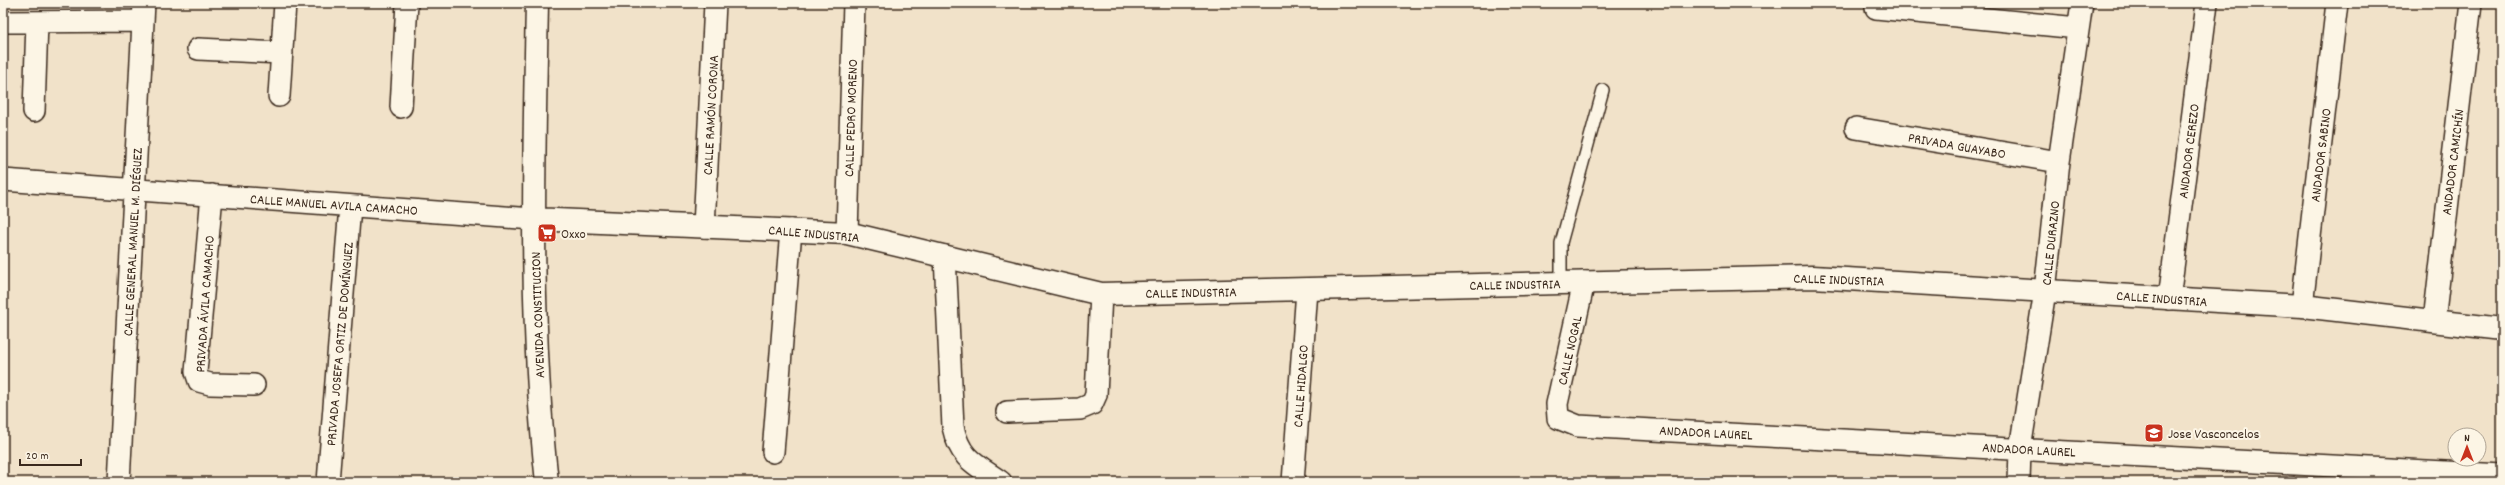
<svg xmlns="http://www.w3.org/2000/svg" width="2505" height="485" viewBox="0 0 2505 485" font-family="Dekko,sans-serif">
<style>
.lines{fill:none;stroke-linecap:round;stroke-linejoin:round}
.service-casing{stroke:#3b2a1e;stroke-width:14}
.minor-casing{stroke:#3b2a1e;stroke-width:24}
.tertiary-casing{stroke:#3b2a1e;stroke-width:25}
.service{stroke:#fcf5e5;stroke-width:11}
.minor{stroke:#fcf5e5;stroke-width:21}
.tertiary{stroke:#fcf5e5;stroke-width:22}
.labels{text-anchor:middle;stroke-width:4;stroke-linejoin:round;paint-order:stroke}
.street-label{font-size:14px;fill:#3b2a1e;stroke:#fcf5e5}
.poi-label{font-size:14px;fill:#3b2a1e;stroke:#fcf5e5;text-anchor:start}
</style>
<rect width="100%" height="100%" fill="#f1e2c9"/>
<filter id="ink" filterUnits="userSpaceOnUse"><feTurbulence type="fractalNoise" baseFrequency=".025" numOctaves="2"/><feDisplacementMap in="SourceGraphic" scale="8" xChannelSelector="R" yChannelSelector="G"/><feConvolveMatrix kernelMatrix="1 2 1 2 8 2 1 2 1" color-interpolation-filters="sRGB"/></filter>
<g filter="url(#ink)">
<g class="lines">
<g class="service-casing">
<path id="service" d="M1561,283v-40l42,-153"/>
</g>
<g class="minor-casing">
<path id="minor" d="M1876,8l202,20
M3,22l140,-1
M198,49l84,4
M279,96l6,-93
M401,107l6,-104
M34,111l3,-89
M1856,128l203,34
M3,180l530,39
M212,195l-16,177 3,9 11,3 44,1
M704,227l11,-224
M847,233l7,-230
M945,256l8,171c7,32 22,37 48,55
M1584,282l-27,122 1,14 20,8 924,49
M2169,299l38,-296
M2302,306l35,-303
M2434,321l37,-318
M1007,412l73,-3 12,-5 4,-9 5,-101
M773,452l18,-222
M119,482l25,-479
M328,482l22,-276
M1293,482l14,-192
M2019,482l1,-33 25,-158 14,-129 23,-159"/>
</g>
<g class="tertiary-casing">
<path id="tertiary" d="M537,3c-3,159 -8,320 10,479
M533,219l314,14 254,61 712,-17 489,29 200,23"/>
</g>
<use href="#service" class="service"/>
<use href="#minor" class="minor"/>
<use href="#tertiary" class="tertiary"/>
</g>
</g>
<defs>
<g id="supermarket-square" transform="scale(1)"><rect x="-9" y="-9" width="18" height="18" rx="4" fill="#c8321e" stroke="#fcf5e5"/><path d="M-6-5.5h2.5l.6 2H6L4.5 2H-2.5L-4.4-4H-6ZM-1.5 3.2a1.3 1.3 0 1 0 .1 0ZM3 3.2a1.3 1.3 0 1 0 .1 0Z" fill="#fff"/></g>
<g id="school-square" transform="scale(1)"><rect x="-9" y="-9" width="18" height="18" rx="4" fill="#c8321e" stroke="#fcf5e5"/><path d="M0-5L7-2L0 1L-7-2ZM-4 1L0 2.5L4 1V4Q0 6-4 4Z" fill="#fff"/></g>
</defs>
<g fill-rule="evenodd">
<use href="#supermarket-square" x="547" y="233"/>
<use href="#school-square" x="2154" y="433"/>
</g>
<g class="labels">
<g class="street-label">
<text transform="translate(710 115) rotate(-87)" y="5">CALLE RAMÓN CORONA</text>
<text transform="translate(850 118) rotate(-88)" y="5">CALLE PEDRO MORENO</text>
<text transform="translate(1957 145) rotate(10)" y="5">PRIVADA GUAYABO</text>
<text transform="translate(2188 151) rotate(-83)" y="5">ANDADOR CEREZO</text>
<text transform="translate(2320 155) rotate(-83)" y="5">ANDADOR SABINO</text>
<text transform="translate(2452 162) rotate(-83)" y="5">ANDADOR CAMICHÍN</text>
<text transform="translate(334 204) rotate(4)" y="5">CALLE MANUEL AVILA CAMACHO</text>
<text transform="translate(814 233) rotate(5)" y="5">CALLE INDUSTRIA</text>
<text transform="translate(132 242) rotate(-87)" y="5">CALLE GENERAL MANUEL M. DIÉGUEZ</text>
<text transform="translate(2050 243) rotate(-84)" y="5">CALLE DURAZNO</text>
<text transform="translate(1839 279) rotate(2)" y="5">CALLE INDUSTRIA</text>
<text transform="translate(1515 284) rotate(-1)" y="5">CALLE INDUSTRIA</text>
<text transform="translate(1191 292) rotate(-1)" y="5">CALLE INDUSTRIA</text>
<text transform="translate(2162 298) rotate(4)" y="5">CALLE INDUSTRIA</text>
<text transform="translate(204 304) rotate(-86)" y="5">PRIVADA ÁVILA CAMACHO</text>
<text transform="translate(537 315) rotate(-92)" y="5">AVENIDA CONSTITUCION</text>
<text transform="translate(339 344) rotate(-85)" y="5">PRIVADA JOSEFA ORTIZ DE DOMÍNGUEZ</text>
<text transform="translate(1569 350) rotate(-77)" y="5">CALLE NOGAL</text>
<text transform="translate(1300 386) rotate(-86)" y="5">CALLE HIDALGO</text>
<text transform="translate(1706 432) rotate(3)" y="5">ANDADOR LAUREL</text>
<text transform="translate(2029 449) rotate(3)" y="5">ANDADOR LAUREL</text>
</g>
<g class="poi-label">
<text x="561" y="238">Oxxo</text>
<text x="2168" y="438">Jose Vasconcelos</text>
</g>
</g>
<rect width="2505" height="485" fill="none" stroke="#fcf5e5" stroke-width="16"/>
<rect x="8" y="8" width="2489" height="469" fill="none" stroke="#3b2a1e" stroke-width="1.5" filter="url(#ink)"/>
<g transform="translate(2467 447)"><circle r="19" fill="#fcf5e5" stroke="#afa495"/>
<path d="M0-3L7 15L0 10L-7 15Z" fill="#c8321e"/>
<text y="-6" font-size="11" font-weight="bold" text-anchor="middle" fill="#3b2a1e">N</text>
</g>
<path d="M20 459v6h61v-6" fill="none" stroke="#3b2a1e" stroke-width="2"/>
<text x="26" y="459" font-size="12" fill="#3b2a1e" stroke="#fcf5e5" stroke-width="3" paint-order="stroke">20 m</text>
</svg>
